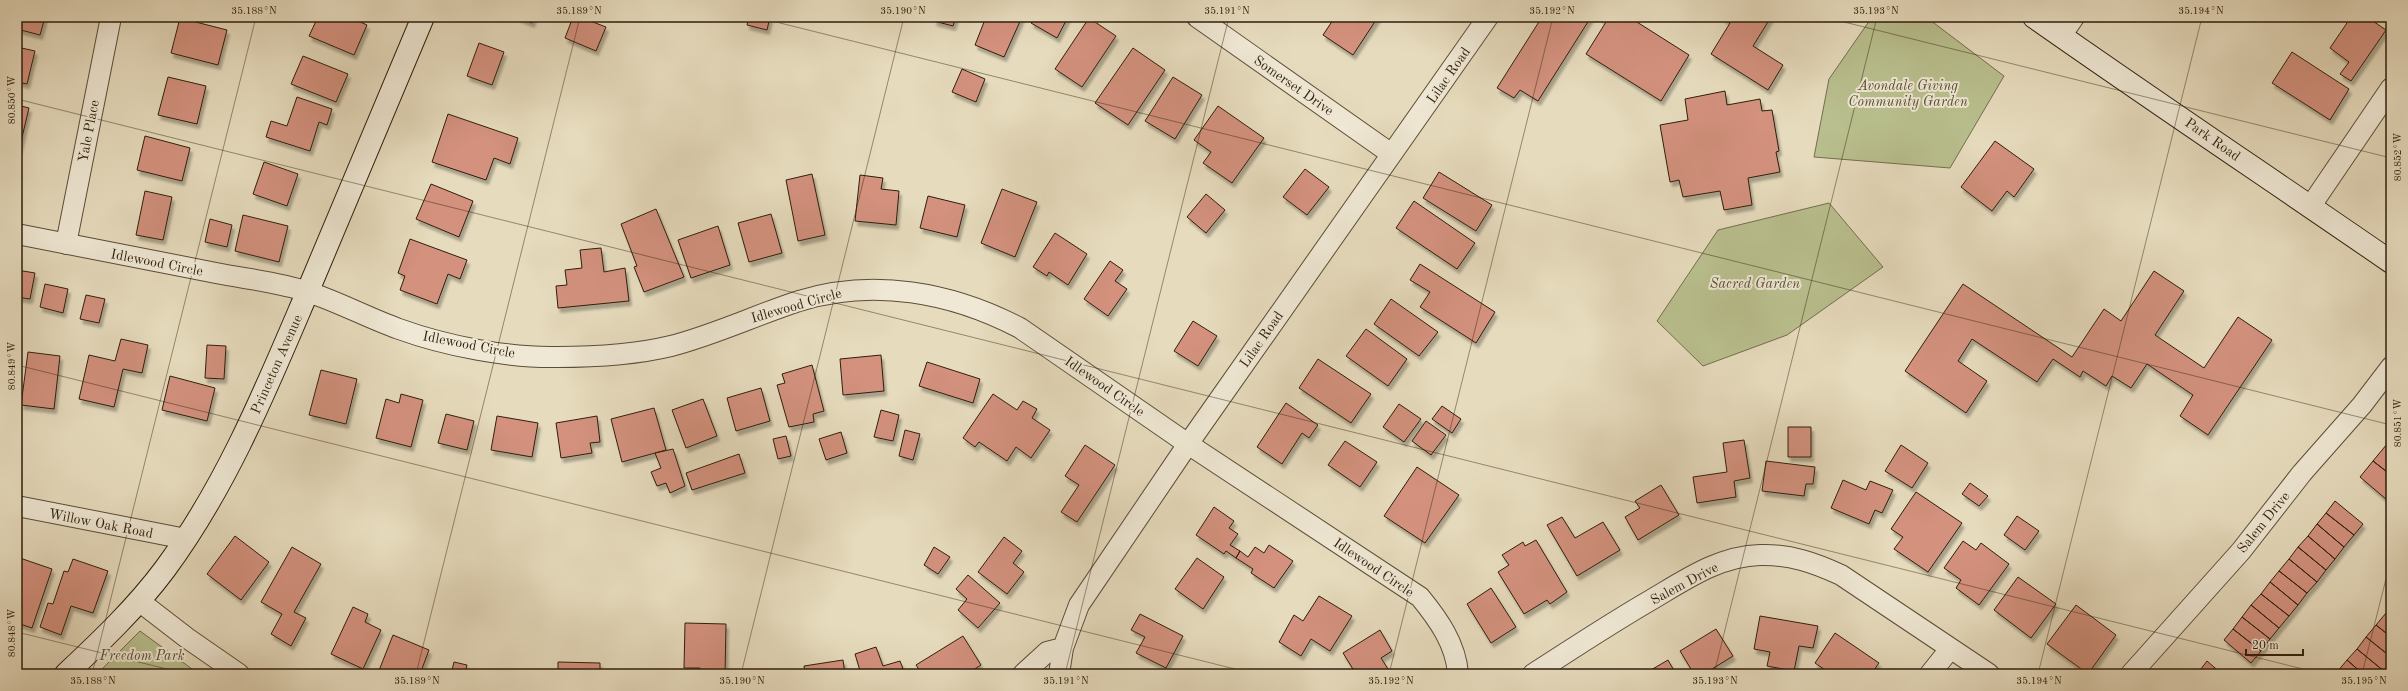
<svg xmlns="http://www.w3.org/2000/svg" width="2408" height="691" viewBox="0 0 2408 691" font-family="'Old Standard TT',serif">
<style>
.green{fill:#b9bf8e;stroke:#746e4d}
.building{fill:#d3917e;stroke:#2e1e0c;filter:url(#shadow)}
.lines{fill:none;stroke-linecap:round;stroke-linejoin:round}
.street-casing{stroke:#5c4d38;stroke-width:22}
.secondary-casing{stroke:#2e1e0c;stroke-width:24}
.street{stroke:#efe8d4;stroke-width:20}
.secondary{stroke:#efe8d4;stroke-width:22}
.ticks{fill:none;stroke:#2e1e0c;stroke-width:1;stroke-opacity:0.45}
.labels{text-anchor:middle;stroke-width:4;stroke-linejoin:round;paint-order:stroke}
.street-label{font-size:14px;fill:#2e1e0c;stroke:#efe8d4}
.park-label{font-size:14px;font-style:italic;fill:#584e33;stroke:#efe8d4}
.neatline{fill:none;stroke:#2e1e0c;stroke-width:1.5}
.ticks-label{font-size:10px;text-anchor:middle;fill:#2e1e0c}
</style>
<defs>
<filter id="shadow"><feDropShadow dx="2.5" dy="4.5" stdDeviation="1" flood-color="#0004"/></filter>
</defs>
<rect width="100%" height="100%" fill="#e6dbbd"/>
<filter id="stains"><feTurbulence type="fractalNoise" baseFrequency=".005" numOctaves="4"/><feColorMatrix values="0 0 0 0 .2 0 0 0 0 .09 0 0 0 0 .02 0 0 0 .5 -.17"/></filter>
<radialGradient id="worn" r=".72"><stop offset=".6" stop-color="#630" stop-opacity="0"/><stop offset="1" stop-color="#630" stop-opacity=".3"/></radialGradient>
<path class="green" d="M1872,17h54l78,59 -54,92 -136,-11 15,-78z
M1829,203l54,64 -96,68 -84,31 -46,-45 61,-91z
M140,631l59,43h-102z"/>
<path class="building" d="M17,17h28l-5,18 -23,-6z
M318,17h31l18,8 -13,30 -45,-19z
M517,17h17l-2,6z
M573,17h7l26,10 -10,24 -31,-13z
M749,17h21l-3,13 -20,-5z
M935,17h21l-3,9 -19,-5z
M986,17h36l-18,40 -29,-12z
M1034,17h34l-11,21 -26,-15z
M1335,17h43l-25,38 -30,-20z
M1542,17h49l-53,84 -18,-11 -6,8 -17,-10z
M1599,17h30l60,38 -28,46 -75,-47 20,-32z
M1721,17h50l-18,29 30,19 -15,25 -57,-36 19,-31z
M2351,17h16l19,13 -35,51 -11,-7 9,-12 -19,-14z
M180,18l47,12 -9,35 -47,-12z
M1089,18l27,18 -34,51 -27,-18z
M479,43l25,9 -12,33 -25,-9z
M17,47l18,4 -8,33 -10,-2z
M1133,48l32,22 -37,55 -33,-22z
M2292,52l57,37 -19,31 -58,-37z
M303,56l45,18 -12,28 -45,-18z
M962,69l23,10 -9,23 -24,-10z
M168,77l38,9 -9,38 -39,-9z
M1173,77l29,18 -27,44 -30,-18z
M1725,91l2,14 33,-6 2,12 10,-1 7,41 -3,1 4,20 -32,6 4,27 -28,5 -4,-19 -37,6 -4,-17 -9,2 -10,-57 28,-5 -3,-21z
M297,97l35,12 -5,16 -8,-3 -9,29 -44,-14 5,-16 16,5z
M17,105l12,3 -10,42h-2z
M1218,106l46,32 -32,45 -29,-20 8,-11 -17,-12z
M448,114l70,24 -8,26 -16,-6 -8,22 -54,-18z
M145,136l45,12 -8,33 -45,-11z
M1995,141l39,28 -20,28 -7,-6 -15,20 -31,-24z
M264,162l34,12 -11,32 -34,-12z
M1305,169l24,18 -22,28 -24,-18z
M1439,172l53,33 -16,26 -53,-33z
M812,174l13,61 -27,6 -12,-61z
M860,175l23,3 -2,11 18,2 -3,34 -41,-4z
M431,184l42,17 -14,36 -43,-18z
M1002,189l35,13 -22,55 -34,-14z
M145,191l27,6 -9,43 -27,-5z
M1206,194l19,16 -19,23 -19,-16z
M928,196l37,9 -8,32 -37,-9z
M1414,201l61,42 -18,26 -61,-41z
M656,209l28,68 -40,15 -10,-25 3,-1 -16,-42z
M771,214l11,39 -33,9 -11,-39z
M243,215l45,11 -9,36 -44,-11z
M210,219l22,6 -5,22 -22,-5z
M718,226l12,39 -39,13 -13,-38z
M1055,233l32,21 -19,31 -19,-13 -2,4 -14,-9z
M410,239l57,21 -7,19 -12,-5 -11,30 -37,-14 5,-14 -7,-3z
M601,248l3,24 21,-4 4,33 -71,7 -2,-22 11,-1 -2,-15 17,-2 -2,-18z
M1110,261l13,9 -8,11 12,8 -19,27 -24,-17z
M1420,264l75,48 -19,31 -56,-36 10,-15 -20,-12z
M17,270l18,3 -5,26 -13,-2z
M2154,271l30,20 -29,44 49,33 34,-51 34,23 -64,95 -28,-19 13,-21 -46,-31 -16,24 -19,-12 -6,10 -23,-15 -3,6 -27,-18 -16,23 -65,-43 -14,22 29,20 -21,32 -61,-42 58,-87 109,73 32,-48 17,12z
M45,284l23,5 -5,24 -23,-6z
M86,295l19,4 -6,24 -19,-4z
M1391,299l47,33 -19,24 -45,-32z
M1193,321l24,15 -19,30 -24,-15z
M1366,329l41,30 -19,27 -42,-30z
M121,339l27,6 -6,28 -19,-4 -9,38 -35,-8 10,-44 26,6z
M207,345l19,1 -2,33 -19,-1z
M28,352l32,4 -6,53 -33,-4z
M881,355l3,36 -41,4 -3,-36z
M1318,359l53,35 -20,29 -52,-35z
M927,362l53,17 -7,24 -54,-17z
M812,365l12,46 -11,3 1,8 -25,5 -12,-42 8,-2 -3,-9z
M321,370l36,9 -11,45 -37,-9z
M170,376l45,12 -8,33 -45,-11z
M761,388l9,33 -34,10 -9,-33z
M401,394l22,6 -12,47 -35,-9 10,-39 13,4z
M993,394l24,16 6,-9 14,8 -5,9 18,12 -19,28 -15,-11 -9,14 -28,-19 -4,5 -12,-9z
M703,399l14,37 -31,12 -14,-38z
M1286,403l32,22 -9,13 -7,-5 -20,31 -25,-17z
M1399,404l22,15 -17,23 -21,-15z
M1442,406l19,13 -9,14 -20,-14z
M654,408l12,42 -44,12 -11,-43z
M881,410l18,5 -6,26 -19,-4z
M446,414l28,7 -7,29 -29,-7z
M497,416l41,7 -6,34 -41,-7z
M597,416l3,26 -10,1 2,10 -31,5 -5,-35z
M1426,421l20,14 -15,20 -19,-14z
M1788,427h23v30h-23z
M905,430l15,4 -7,26 -14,-4z
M841,432l6,21 -21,7 -7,-21z
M786,436l5,20 -13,3 -5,-20z
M1744,440l6,38 -16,3 2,16 -39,6 -4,-26 34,-5 -4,-29z
M1345,441l32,21 -17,25 -32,-22z
M2387,444l4,4v27l-18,-14z
M1085,445l30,20 -38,57 -16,-10 18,-27 -14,-9z
M1901,445l27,18 -16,25 -27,-17z
M673,449l12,37 -15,7 -4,-10 -9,3 -6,-14 10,-4 -6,-15z
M739,454l6,19 -53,17 -6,-17z
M1766,461l49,6 -2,17h-7l-2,12 -42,-5z
M2373,461l18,14v20l-4,5 -27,-23z
M1417,467l42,28 -34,48 -41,-27z
M1843,480l23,10 4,-9 23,9 -11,23 -7,-3 -6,14 -38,-16z
M1970,483l18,13 -9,10 -17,-12z
M1661,485l18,30 -41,25 -13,-23 15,-9 -5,-7z
M1916,492l46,31 -34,49 -34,-23 9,-12 -12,-8z
M2335,501l28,23 -9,11 -28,-22z
M1214,507l20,14 -5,7 9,6 -8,11 10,6 -4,7 -10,-7 -2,3 -28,-19z
M2326,513l28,22 -10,12 -27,-23z
M2017,516l22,15 -14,19 -21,-15z
M1562,517l13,21 28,-16 17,28 -43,26 -30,-51z
M2317,524l27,23 -9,12 -27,-23z
M235,536l34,26 -28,38 -34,-26z
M2308,536l27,23 -9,11 -28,-23z
M1004,537l18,14 -9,12 11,9 -17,22 -29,-22z
M1536,540l31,52 -17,12 -3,-4 -23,14 -26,-42 11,-7 -7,-10 21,-13 2,4z
M1963,541l13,9 5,-7 28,21 -30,41 -23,-17 5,-8 -17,-12z
M1269,545l24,16 -19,27 -23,-15 2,-4 -17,-11 4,-7 8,6 7,-10 9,6z
M292,547l29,17 -27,48 12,6 -15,28 -20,-12 11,-20 -21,-12z
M934,547l16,10 -12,17 -14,-9z
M2298,547l28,23 -9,12 -28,-23z
M17,557l35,12 -20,59 -15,-5z
M1197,558l27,19 -21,32 -28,-20z
M73,559l35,12 -15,42 -22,-7 -10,29 -21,-8 8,-24 5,1 11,-33 4,1z
M2289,559l28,23 -10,11 -28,-22z
M2279,571l28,22 -9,12 -28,-23z
M968,575l32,28 -22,25 -20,-18 9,-11 -11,-10z
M2018,577l38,27 -25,34 -37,-28z
M2270,582l28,23 -9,11 -28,-22z
M1491,588l25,39 -25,16 -24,-39z
M2261,594l28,22 -10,12 -28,-23z
M1319,596l33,20 -22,35 -19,-12 -10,17 -22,-14 15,-27 9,6z
M2076,605l40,30 -28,39 -41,-30z
M2251,605l28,23 -9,11 -28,-22z
M353,607l15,7 -3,8 16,8 -18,39 -32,-15z
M2391,607v10l-5,-4z
M2386,613l5,4v20l-15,-12z
M1140,614l43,22 -17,32 -30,-15 9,-16 -14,-7z
M1760,616l58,10 -5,22 -14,-2 -5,25 -27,-5 3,-14 -16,-3z
M2242,617l28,22 -9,12 -28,-22z
M685,623l41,1 -1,50h-25v-6h-16z
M2376,625l15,12v20l-25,-20z
M1716,629l17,27 -29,18h-10l-14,-23z
M2233,629l28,22 -10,12 -27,-23z
M1380,630l12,21 -11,7 7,11 -8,5h-24l-13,-21z
M1835,633l44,30 -8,11h-40l-16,-11z
M393,635l36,15 -9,24 -42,-1z
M963,636l18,29 -14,9h-45l-6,-9z
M2366,637l25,20v7l-6,8 -28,-23z
M876,647l7,19 17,-5 5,13h-44l-6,-20z
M2357,649l28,23 -2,2h-20l-16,-14z
M843,660l2,14h-40l-1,-8z
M1668,660l8,14h-32z
M2347,660l16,14h-24l-2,-2z
M2207,661l15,13h-25z
M454,662l13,3 -2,9h-14z
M558,662l42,1v11h-42z"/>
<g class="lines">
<g class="street-casing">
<path id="street" d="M1197,17l193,136
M2061,36l13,-19
M2310,207l81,-119
M17,234c66,13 133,26 199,39 30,6 63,9 92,19 31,10 60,26 91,37 47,17 109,29 158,28 38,0 77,-2 114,-11 43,-11 85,-31 128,-45 74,-23 152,-9 221,27l168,116 232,153c18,22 36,47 38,77
M66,244l45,-227
M17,506l169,33
M139,601l48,37 52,36
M1023,674l24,-22 16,-4
M1059,674l4,-26 16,-43 109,-161 300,-427
M1533,674c39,-25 78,-51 118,-74 34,-20 68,-44 109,-45 30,-1 55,8 81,20l148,99
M1930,674l20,-25
M2131,674l110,-123 61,-78 60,-68 29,-38"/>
</g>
<g class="secondary-casing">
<path id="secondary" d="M2034,17c118,83 238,163 357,245
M66,674c35,-33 70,-66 99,-105 62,-84 101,-180 142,-276 38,-92 77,-184 116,-276"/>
</g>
<use href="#street" class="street"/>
<use href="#secondary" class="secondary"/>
</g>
<path class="ticks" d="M756,17l1635,408M1824,17l567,141M17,99l2306,575M17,365l1238,309M17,632l170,42M92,674l164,-657M416,674l164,-657M741,674l163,-657M1065,674l164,-657M1389,674l164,-657M1714,674l163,-657M2038,674l164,-657M2362,674l29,-115"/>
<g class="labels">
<g class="street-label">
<text transform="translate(1448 75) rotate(-55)" y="5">Lilac Road</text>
<text transform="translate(1294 85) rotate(35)" y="5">Somerset Drive</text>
<text transform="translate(88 131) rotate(-79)" y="5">Yale Place</text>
<text transform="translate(2213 139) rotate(35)" y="5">Park Road</text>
<text transform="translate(157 262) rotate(11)" y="5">Idlewood Circle</text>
<text transform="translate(796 305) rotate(-16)" y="5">Idlewood Circle</text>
<text transform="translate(1261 339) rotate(-55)" y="5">Lilac Road</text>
<text transform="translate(469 344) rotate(11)" y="5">Idlewood Circle</text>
<text transform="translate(276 364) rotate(-66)" y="5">Princeton Avenue</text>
<text transform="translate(1105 386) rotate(35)" y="5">Idlewood Circle</text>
<text transform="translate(2263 522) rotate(-51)" y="5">Salem Drive</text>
<text transform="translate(101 523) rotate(11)" y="5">Willow Oak Road</text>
<text transform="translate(1374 567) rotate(34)" y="5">Idlewood Circle</text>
<text transform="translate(1684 583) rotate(-28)" y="5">Salem Drive</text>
</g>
<g class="park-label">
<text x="1908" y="90">Avondale Giving<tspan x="1908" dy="16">Community Garden</tspan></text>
<text x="1755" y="288">Sacred Garden</text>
<text x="142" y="660">Freedom Park</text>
</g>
</g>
<rect width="2408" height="691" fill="none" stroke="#e6dbbd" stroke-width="44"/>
<path d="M2246 649v6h57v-6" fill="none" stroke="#2e1e0c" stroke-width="2"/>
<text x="2252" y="649" font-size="12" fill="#2e1e0c" stroke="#efe8d4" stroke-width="3" paint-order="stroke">20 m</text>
<rect x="22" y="22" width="2364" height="647" class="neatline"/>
<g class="ticks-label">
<text x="254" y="14">35.188°N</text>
<text x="579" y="14">35.189°N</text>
<text x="903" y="14">35.190°N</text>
<text x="1227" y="14">35.191°N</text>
<text x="1552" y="14">35.192°N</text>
<text x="1876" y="14">35.193°N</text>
<text x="2201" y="14">35.194°N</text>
<text transform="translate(11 100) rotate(-90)" y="4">80.850°W</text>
<text transform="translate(2397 157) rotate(-90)" y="4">80.852°W</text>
<text transform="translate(11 366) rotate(-90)" y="4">80.849°W</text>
<text transform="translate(2397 423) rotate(-90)" y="4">80.851°W</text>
<text transform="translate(11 633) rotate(-90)" y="4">80.848°W</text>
<text x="93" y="684">35.188°N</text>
<text x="417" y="684">35.189°N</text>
<text x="742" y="684">35.190°N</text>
<text x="1066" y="684">35.191°N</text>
<text x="1391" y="684">35.192°N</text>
<text x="1715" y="684">35.193°N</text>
<text x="2039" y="684">35.194°N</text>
<text x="2364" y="684">35.195°N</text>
</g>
<rect width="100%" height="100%" filter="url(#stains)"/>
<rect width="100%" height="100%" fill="url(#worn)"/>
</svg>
